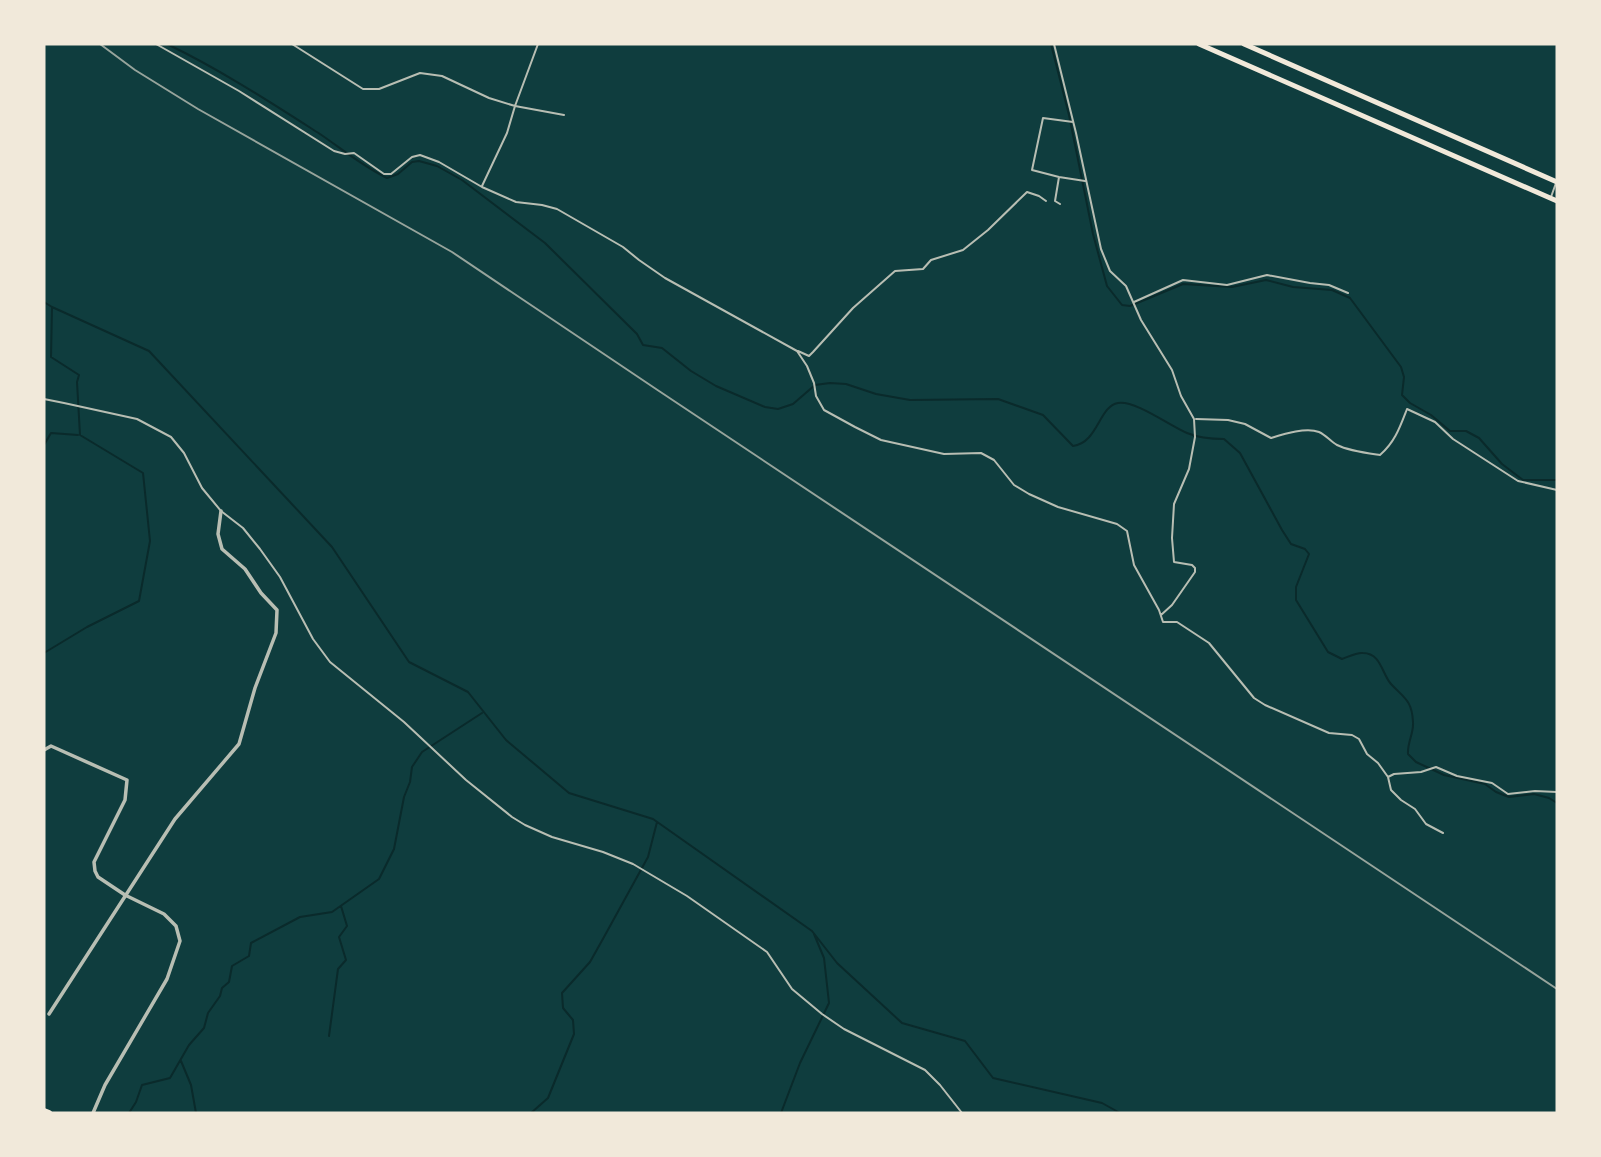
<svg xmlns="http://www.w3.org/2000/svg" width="1601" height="1157" viewBox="0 0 1601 1157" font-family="'Noto Sans',sans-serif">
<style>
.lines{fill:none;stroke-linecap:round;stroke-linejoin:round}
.stream{stroke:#0a2a2b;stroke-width:2}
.service{stroke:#b8beb3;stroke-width:2}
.minor{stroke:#b8beb3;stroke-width:3.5}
.primary{stroke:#f1e9da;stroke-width:5}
.motorway{stroke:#f1e9da;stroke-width:6}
.rail{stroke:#97a49c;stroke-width:2}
</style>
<rect width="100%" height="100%" fill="#0f3d3e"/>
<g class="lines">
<path class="stream" d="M167,44c54,26 103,58 153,90 22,15 42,32 67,44l11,-4 14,-12 7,-1 18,5 25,14 83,63 92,91 6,11 19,3 29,23 25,15 49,21 13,2 15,-5 22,-19 15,-2 16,1 30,10 34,6 88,-1 45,16 30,31c25,-3 26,-40 45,-43 17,-3 52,23 69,30 12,5 24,6 37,6l16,14 42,77 9,14 14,5 4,5 -13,33v13l32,52 14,7c6,-2 15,-7 21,-6 18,0 19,21 28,31 13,14 21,16 22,38 1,11 -6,21 -5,32l8,8 28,13 41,9 11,8 13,5 25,-3 15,4 8,5
M1051,44l18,71 24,119 14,52 15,19 8,1 53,-22 49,3 34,-7 27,7 39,3 18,8 51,69 3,10 -2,18 8,8 21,12 19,16h16l13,7 23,26 21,16h34
M44,302l8,5 97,44 183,196 77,115 59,30 38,48 63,53 84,26 159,112 25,32 65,60 63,18 28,37 109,25 18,10
M44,445l7,-12 27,2
M44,653l43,-26 52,-26 11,-60 -7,-68 -63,-38 -3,-53 2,-7 -28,-18 1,-50
M329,1036l9,-67 8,-9 -7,-23 8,-11 -6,-20
M181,1061l10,24 5,28
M129,1113l7,-11 6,-17 28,-7 19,-33 15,-17 4,-15 12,-17 2,-8 7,-6 3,-16 17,-10 2,-13 49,-26 32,-5 47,-33 15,-30 10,-52 6,-15 2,-15 10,-15 60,-39
M531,1113l17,-15 26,-64 -1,-14 -10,-12 -1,-15 28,-31 14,-25 44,-80 9,-35
M781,1113l19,-50 29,-60 -5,-45 -10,-24"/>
<path class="service" d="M156,44l83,47 95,60 11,3 9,-1 30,21h7l21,-17 8,-2 19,7 43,25 34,15 26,3 15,4 66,38 16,13 26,18 132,73 10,15 7,17 2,13 8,14 31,17 26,13 63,14 37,-1 13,7 20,25 15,9 29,13 59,17 10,7 7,34 25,45 4,12h14l32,21 45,55 11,7 64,28 23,2 7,4 8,15 11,9 10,14 6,-3 27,-2 15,-5 21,9 35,7 16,11 27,-3 22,1
M292,44l71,45h16l41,-16 22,3 47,22 26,8 49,9
M1054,44l22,89 25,116 9,22 16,15 15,34 31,50 9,26 13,23 1,18 -6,32 -15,35 -2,34 2,24 18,3 3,3v4l-23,33 -11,10
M1073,122l-30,-4 -11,52 27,7 26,4
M1059,177l-4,24 5,3
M482,186l25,-53 8,-27 23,-62
M1551,197l5,-14
M1134,302l49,-22 44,5 40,-10 43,8 19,2 19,8
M798,351l11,5 4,-4 40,-44 42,-37 28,-2 8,-9 32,-10 25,-20 39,-38 12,4 7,5
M44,399l20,4 73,16 34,18 13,16 18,35 19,23 22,17 17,21 20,28 33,62 17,23 74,60 62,58 46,37 13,8 27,12 51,15 30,12 54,32 80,56 25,37 30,25 22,15 81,41 15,15 22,28
M1196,419l32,1 17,4 26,14c13,-4 35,-11 48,-6 7,3 12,10 18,13 12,6 29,8 43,10 15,-13 20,-28 27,-46l28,13 18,17 65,42 39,9
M1388,777l3,13 10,10 14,9 11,15 17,9"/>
<path class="minor" d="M44,750l7,-4 76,34 -2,20 -31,62 1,9 3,6 27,18 39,19 12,12 4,15 -13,38 -62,106 -12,28
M49,1014l126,-195 64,-75 16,-56 21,-55 1,-23 -16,-17 -16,-24 -23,-20 -4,-15 3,-23"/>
<path class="primary" d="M1199,44l358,157
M1244,44l313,138"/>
<path class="motorway" d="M44,1111l5,2"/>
<path class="rail" d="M100,44l35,26 63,39 254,143 207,139 898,598"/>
</g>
<rect width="1601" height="1157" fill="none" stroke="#f1e9da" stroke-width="91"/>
</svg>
